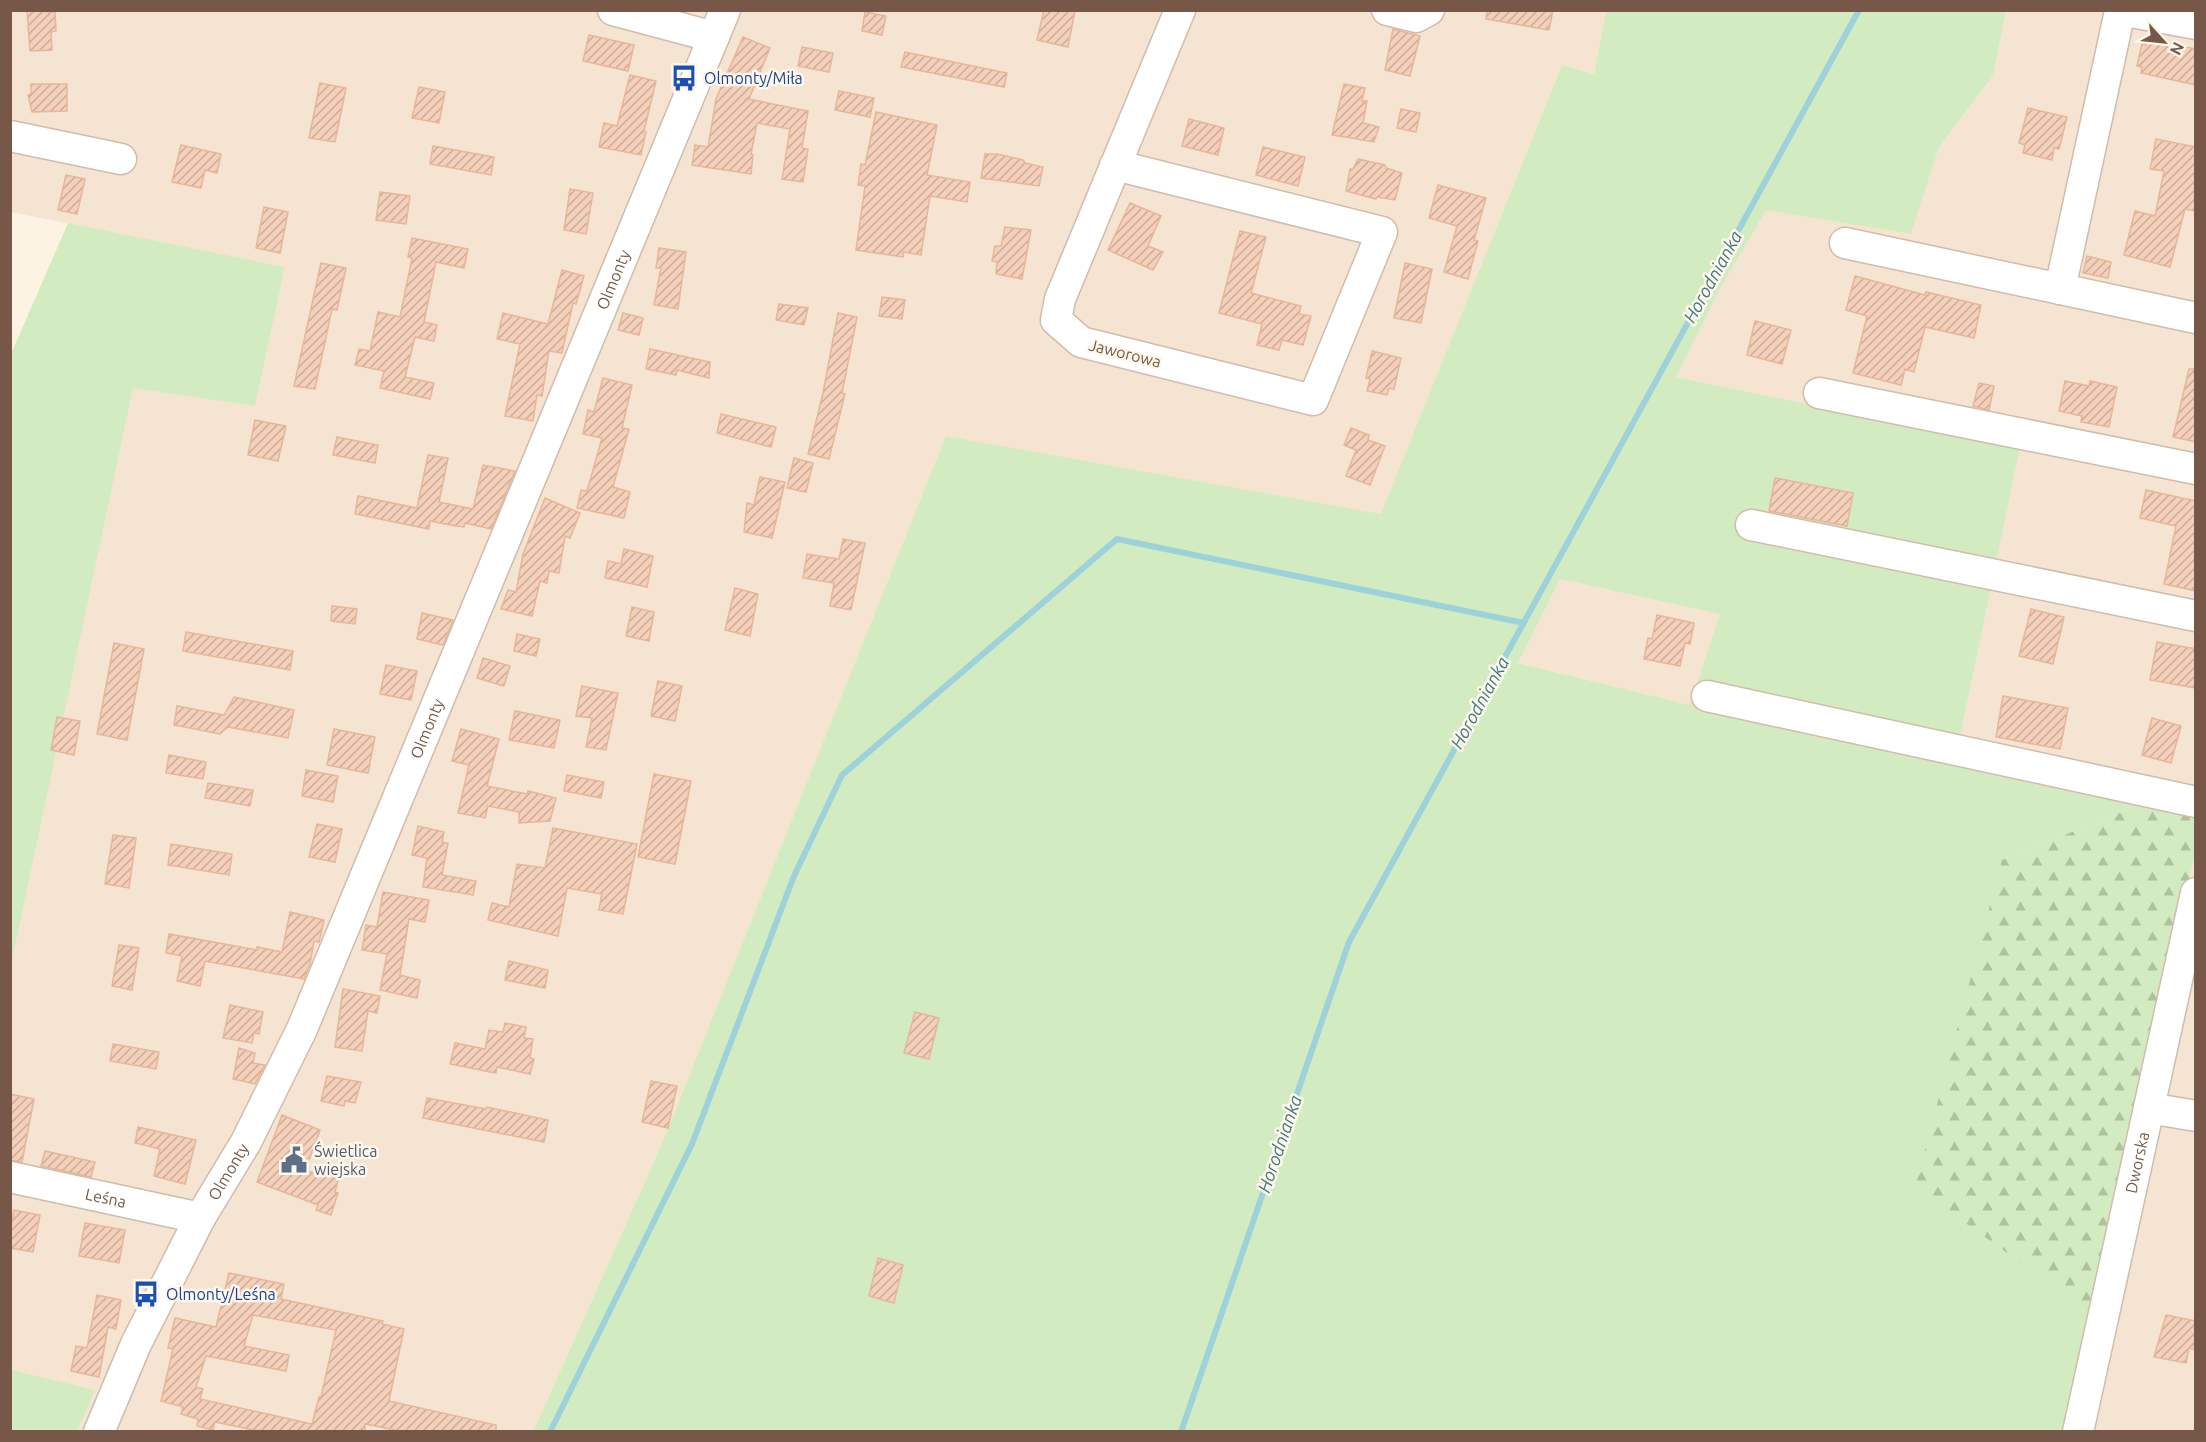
<svg xmlns="http://www.w3.org/2000/svg" width="2206" height="1442" viewBox="0 0 2206 1442" font-family="Ubuntu,sans-serif">
<style>
.residential{fill:#f5e4d1}
.green{fill:#d3ebc1;fill-rule:evenodd}
.forest{fill:url(#forest-firs)}
.lines{fill:none;stroke-linecap:round;stroke-linejoin:round}
.stream{stroke:#9dd2da;stroke-width:6}
.building{fill:url(#building-hatch);stroke:#e7b699;stroke-width:1.5;fill-rule:evenodd}
.minor-casing{stroke:#d1bcac;stroke-width:33}
.minor{stroke:#fff;stroke-width:30}
.labels{text-anchor:middle;stroke-width:5;stroke-linejoin:round;paint-order:stroke}
.transit-label{font-size:16px;fill:#164399;stroke:#fff7eb;text-anchor:start}
.street-label{font-size:16px;fill:#775848;stroke:#fff7eb}
.service-label{font-size:16px;fill:#4e5e75;stroke:#fff7eb;text-anchor:start}
.water-label{font-size:18px;font-style:italic;fill:#3e7a84;stroke:#fff7eb}
</style>
<defs>
<pattern id="forest-firs" width="22" height="20" patternUnits="userSpaceOnUse" patternTransform="scale(1.5)"><rect width="22" height="20" fill="#d3ebc1"/><path d="M5 1l3.5 6h-7zM16 11l3.5 6h-7z" fill="#b0c19f"/></pattern>
<pattern id="building-hatch" width="6" height="6" patternUnits="userSpaceOnUse" patternTransform="scale(1.5)"><rect width="6" height="6" fill="#f4d0ba"/><path d="M-1 1l2-2M0 6l6-6M5 7l2-2" fill="none" stroke="#caac99"/></pattern>
</defs>
<rect width="100%" height="100%" fill="#fdf3e3"/>
<path class="residential" d="M10,11h1596l-12,63 -32,-9 -181,450 -435,-78 -285,709 -128,286 -522,-1v-465l122,-579 122,19 30,-139 -274,-55z
M2006,11h189v805l-241,-50 66,-318 -344,-71 44,-88 46,-80 145,25 28,-87 54,-71z
M1560,579l161,35 -31,91 -172,-42z
M2195,853v578l-127,1 26,-117z"/>
<path class="green" d="M1606,11h400l-13,65 -54,71 -28,87 -145,-24 -46,79 -44,88 344,71 -66,318 185,39 -137,55 92,455 -26,116 -1535,1 128,-286 285,-710 435,78 181,-449 32,9zM1560,579l160,35 -30,91 -172,-42z
M68,223l217,44 -30,139 -122,-18 -122,578v-612z
M11,1370l84,20 -18,41h-66z"/>
<path class="forest" d="M2139,805l56,11v37l-101,462 -179,-128 87,-327z"/>
<g class="lines">
<path class="stream" d="M550,1432l142,-288 102,-268 48,-101 275,-236 407,84
M1181,1432l168,-490 510,-932"/>
</g>
<path class="building" d="M27,10l28,2 1,19 -5,1 1,18 -22,1z
M1044,10h31l-7,37 -31,-7z
M1487,10h66l-4,20 -63,-11z
M865,12l21,4 -4,19 -20,-4z
M1393,29l27,7 -10,40 -25,-6z
M589,35l45,10 -6,26 -45,-10z
M743,37l27,11 -21,51 59,12 -6,37 6,1 -5,33 -21,-3 8,-50 -33,-6 -6,31 2,1 -2,19 -59,-9 3,-20 13,2 8,-48z
M2147,39l49,10v36l-55,-12 1,-6 -5,-1 5,-22 4,1z
M802,47l31,6 -4,19 -31,-6z
M905,52l102,21 -3,14 -103,-20z
M630,75l26,6 -12,50 2,1 -5,23 -42,-8 5,-24 13,3z
M320,83l26,5 -11,54 -26,-4z
M31,84h36v27l-35,1 -4,-17 3,-1z
M1344,84l21,4 -3,13h5l-4,22 16,4 -5,15 -42,-7z
M419,87l26,5 -6,31 -27,-5z
M839,91l35,7 -4,19 -35,-7z
M2028,108l39,9 -8,32 -5,-1 -2,12 -29,-7 2,-8 -6,-2z
M1401,109l19,4 -4,19 -19,-4z
M876,112l61,13 -10,50 43,7 -3,20 -37,-6 -9,59 -18,-3v5l-47,-7 9,-64 -7,-1 3,-21 4,1z
M1189,119l35,9 -6,27 -36,-9z
M2156,139l40,8v64l-11,-2 -15,58 -46,-12 11,-44 20,5 9,-45 -14,-2z
M181,145l40,9 -4,19 -12,-3 -4,18 -29,-6z
M433,146l61,11 -3,18 -61,-11z
M1263,147l42,10 -7,29 -42,-11z
M985,154h12l26,6 2,3 18,4 -4,19 -58,-8z
M1358,159l27,6 1,3 16,5 -7,27 -18,-3 -1,2 -30,-8 4,-22h3z
M66,175l19,4 -8,35 -19,-4z
M1438,185l48,13 -12,42 4,1 -10,38 -24,-7 13,-46 -28,-8z
M570,189l23,4 -7,41 -22,-4z
M380,192l30,4 -4,28 -30,-4z
M1130,203l31,13 -13,30 15,6 -10,18 -45,-20z
M264,207l24,5 -8,41 -24,-5z
M1005,227l26,3 -9,49 -26,-5 1,-12 -5,-1 3,-15h6z
M1240,231l26,6 -15,56 50,13 -2,8 12,2 -8,29 -21,-5 -3,10 -22,-5 5,-21 -43,-11z
M412,238l56,11 -4,19 -28,-6 -12,60 13,3 -3,16 -19,-4 -10,40 29,6 -4,16 -50,-11 4,-17 -29,-6 4,-16 11,2 8,-39 22,5 12,-59 -4,-1z
M659,248l27,4 -8,57 -24,-4 7,-37h-5z
M2087,256l24,6 -3,16 -25,-5z
M321,263l25,5 -9,42 -5,-1 -17,80 -21,-3z
M1405,263l27,6 -11,54 -27,-5z
M562,270l22,6 -8,28 -3,-1 -11,50 -13,-2 -7,45 -5,-1 -4,26 -28,-5 15,-72 -23,-5 6,-26 45,11z
M1855,276l70,19 1,-3 55,13 -7,33 -49,-11 -11,45 -9,-3 -4,16 -48,-12 14,-57 -21,-6z
M882,297l23,3 -3,19 -23,-3z
M779,304l29,4 -4,17 -28,-5z
M623,313l20,5 -4,17 -21,-5z
M838,313l19,4 -15,76 3,1 -16,65 -21,-5 15,-61z
M1755,321l36,9 -9,34 -35,-9z
M650,349l60,13 -1,16 -32,-8 -1,5 -30,-6z
M1372,351l29,7 -7,31 -5,-1 -2,7 -20,-4 3,-12 -4,-1z
M2189,369h7v73l-23,-5z
M603,378l29,7 -10,43 7,1 -16,58 17,5 -6,26 -47,-10 4,-18 6,1 15,-53 -19,-4 5,-24 6,2z
M2065,381l24,5 1,-5 27,6 -8,40 -28,-5 1,-6 -23,-5z
M1979,383l15,3 -5,24 -16,-4z
M721,414l55,13 -5,20 -54,-14z
M255,420l31,6 -8,35 -30,-6z
M1351,428l18,7 -1,5 17,6 -15,39 -24,-9 10,-26 -12,-5z
M337,437l41,8 -3,18 -42,-8z
M428,455l20,3 -9,44 34,7 10,-44 32,6 -24,58 -26,-6 -1,4 -8,-1 -26,-5 -1,8 -74,-15 3,-18 59,12z
M794,458l19,5 -7,29 -19,-4z
M760,477l25,5 -13,56 -28,-6 3,-29 7,2z
M1775,478l78,15 -6,33 -78,-15z
M2146,490l50,11v90l-32,-7 12,-58 -36,-8z
M545,498l35,15 -10,25 -5,-2 -6,37 -10,-2 -2,12 -7,-2 -8,35 -31,-7 7,-19 8,2 7,-38z
M843,539l22,4 -14,67 -21,-4 4,-23 -31,-5 4,-24 32,5z
M624,549l29,7 -6,31 -42,-9 3,-17 13,3z
M735,588l23,6 -8,42 -25,-6z
M332,606l25,3 -2,15 -24,-3z
M632,607l22,5 -5,29 -23,-5z
M2031,609l33,8 -11,47 -34,-8z
M422,613l31,7 -10,25 -26,-6z
M1657,615l37,8 -4,21 -5,-1 -5,23 -36,-7 4,-21 4,1z
M186,632l107,19 -3,19 -107,-19z
M517,634l23,5 -4,17 -22,-5z
M2157,642l39,7v39l-46,-8z
M114,643l30,6 -17,91 -30,-6z
M483,658l27,8 -6,20 -27,-8z
M386,665l31,6 -6,29 -31,-6z
M658,681l24,5 -7,35 -24,-5z
M582,686l36,7 -12,57 -20,-3 6,-29 -16,-2z
M2003,696l65,12 -8,41 -64,-12z
M234,697l60,13 -6,28 -60,-11 -8,7 -46,-9 3,-19 47,9z
M515,711l45,9 -6,28 -45,-8z
M57,717l23,4 -6,34 -23,-5z
M2152,718l29,8 -10,37 -29,-8z
M334,729l41,8 -7,36 -41,-8z
M461,729l38,10 -12,47 40,8 1,-3 28,7 -6,23 -31,2v-11l-31,-6 -3,12 -27,-5 11,-48 -17,-4z
M169,755l37,7 -3,17 -37,-6z
M306,770l32,6 -5,26 -31,-6z
M654,774l37,7 -16,83 -37,-7z
M567,775l37,7 -3,16 -37,-7z
M208,783l45,7 -3,16 -45,-8z
M317,824l25,5 -7,33 -26,-5z
M418,826l26,6 -2,10 6,1 -6,32 34,6 -3,14 -50,-8 4,-29 -15,-3z
M553,828l84,16 -14,70 -24,-4 3,-16 -35,-6 -9,48 -70,-16 4,-17 17,4 8,-43 28,4z
M113,835l23,3 -7,50 -24,-4z
M171,844l61,10 -3,21 -61,-10z
M383,892l46,8 -4,22 -16,-3 -9,56 20,5 -3,18 -37,-8 7,-36 -25,-4 4,-25 11,2z
M290,912l34,8 -5,22 -5,-1 -4,23 -6,15 -99,-18 -5,25 -23,-5 5,-25 -16,-3 3,-19 88,16v-3l25,5z
M119,945l20,3 -7,42 -20,-4z
M509,961l39,9 -3,18 -40,-8z
M343,989l37,7 -3,17 -9,-2 -6,40 -27,-4z
M230,1005l33,7 -4,22 -5,-1 -2,10 -29,-5z
M915,1012l24,6 -10,41 -25,-6z
M505,1023l21,4 -2,11 9,1 -3,19 4,1 -4,15 -33,-7 -1,6 -46,-9 5,-21 30,6 4,-19 14,2z
M113,1044l46,8 -3,17 -46,-8z
M239,1048l16,5 -2,10 12,2 -10,19 -22,-5z
M327,1076l34,6 -6,21 -10,-2 -1,5 -23,-5z
M651,1081l26,5 -9,42 -26,-6z
M10,1094l24,5 -12,63 -12,-2z
M427,1098l59,11 1,-2 61,13 -4,22 -121,-24z
M282,1115l38,15 -15,41 34,6 -4,15 3,1 -7,22 -15,-5 2,-5 -61,-23z
M138,1127l58,13 -11,44 -31,-8 6,-27 -25,-6z
M45,1151l50,11 -4,15 -50,-11z
M14,1210l26,5 -7,37 -23,-4v-18z
M85,1223l40,7 -6,33 -40,-7z
M878,1258l25,7 -9,38 -25,-7z
M229,1273l55,11 -3,15 102,22 -1,3 22,5 -15,72 107,24v6h-96l-35,-7v7h-107l-43,-9 -2,8 -16,-4 1,-7 -17,-5 2,-7 -22,-6 12,-52 -5,-1 7,-30 41,9zM253,1315l83,15 -15,67h-2l-7,27 -112,-25 3,-10 -7,-2 10,-31 80,15 3,-16 -45,-9z
M97,1295l24,5 -5,29 -8,-2 -9,50 -28,-6 5,-25 11,2z
M2166,1315l30,6v29l-7,-2 -3,15 -32,-6z"/>
<g class="lines">
<g class="minor-casing">
<g id="minor">
<path d="M613,10l101,27"/>
<path d="M1387,10l29,7 13,-7"/>
<path d="M2120,10l76,14"/>
<path d="M10,136l111,23"/>
<path d="M1115,165l267,67 -69,168 -232,-58 -25,-22 4,-21 120,-289"/>
<path d="M1845,243l351,75"/>
<path d="M2060,289l60,-278"/>
<path d="M1819,393l377,76"/>
<path d="M1751,525l445,91"/>
<path d="M1707,696l489,106"/>
<path d="M2149,1108l47,8"/>
<path id="s1" d="M10,1177l190,41"/>
<path id="s2" d="M99,1432l37,-88 64,-126 46,-76 56,-113 423,-1019"/>
<path id="s3" d="M2078,1432l118,-539"/>
</g>
</g>
<use href="#minor" class="minor"/>
</g>
<defs>
<g id="bus-bare" transform="scale(2.07)"><path d="M-5-6H5V4H4V6H2V4H-2V6H-4V4H-5ZM-3.5-4V0h7V-4ZM-3.5 1.2v1.5H-2V1.2ZM2 1.2v1.5H3.5V1.2Z" fill="#1a4fb4" stroke="#fff7eb" stroke-width="2.5" paint-order="stroke"/></g>
<g id="civic-bare" transform="scale(2.07)"><path d="M-.6-6.5H3V-4.5H.6V-3L4-1V1h2V6H-6V1h2V-1L-.6-3ZM-1.2 2.5V6h2.4V2.5Z" fill="#5c6f8a" stroke="#fff7eb" stroke-width="2.5" paint-order="stroke"/></g>
</defs>
<g fill-rule="evenodd">
<use href="#bus-bare" x="684" y="78"/>
<use href="#civic-bare" x="294" y="1160"/>
<use href="#bus-bare" x="146" y="1294"/>
</g>
<g class="labels">
<g class="transit-label">
<text x="704" y="84">Olmonty/Miła</text>
<text x="166" y="1300">Olmonty/Leśna</text>
</g>
<g class="street-label">
<text dy="6" stroke="none"><textPath href="#s2" startOffset="1263">Olmonty</textPath></text>
<text transform="translate(1125 353) rotate(14)" y="6">Jaworowa</text>
<text dy="6" stroke="none"><textPath href="#s2" startOffset="777">Olmonty</textPath></text>
<text dy="6" stroke="none"><textPath href="#s3" startOffset="276">Dworska</textPath></text>
<text dy="6" stroke="none"><textPath href="#s2" startOffset="291">Olmonty</textPath></text>
<text dy="6" stroke="none"><textPath href="#s1" startOffset="98">Leśna</textPath></text>
</g>
<g class="service-label">
<text x="314" y="1157">Świetlica<tspan x="314" dy="18">wiejska</tspan></text>
</g>
<g class="water-label">
<text transform="translate(1713 277) rotate(-61)" y="6">Horodnianka</text>
<text transform="translate(1480 703) rotate(-61)" y="6">Horodnianka</text>
<text transform="translate(1280 1144) rotate(-71)" y="6">Horodnianka</text>
</g>
</g>
<rect width="2206" height="1442" fill="none" stroke="#775848" stroke-width="24"/>
<g transform="translate(2164 42) rotate(117)" stroke="#fff7eb" stroke-width="4.5" paint-order="stroke">
<path d="M0-4.5L10 22L0 15L-10 22Z" fill="#775848"/>
<text y="-9" font-size="16" font-weight="bold" text-anchor="middle" fill="#775848">N</text>
</g>
</svg>
